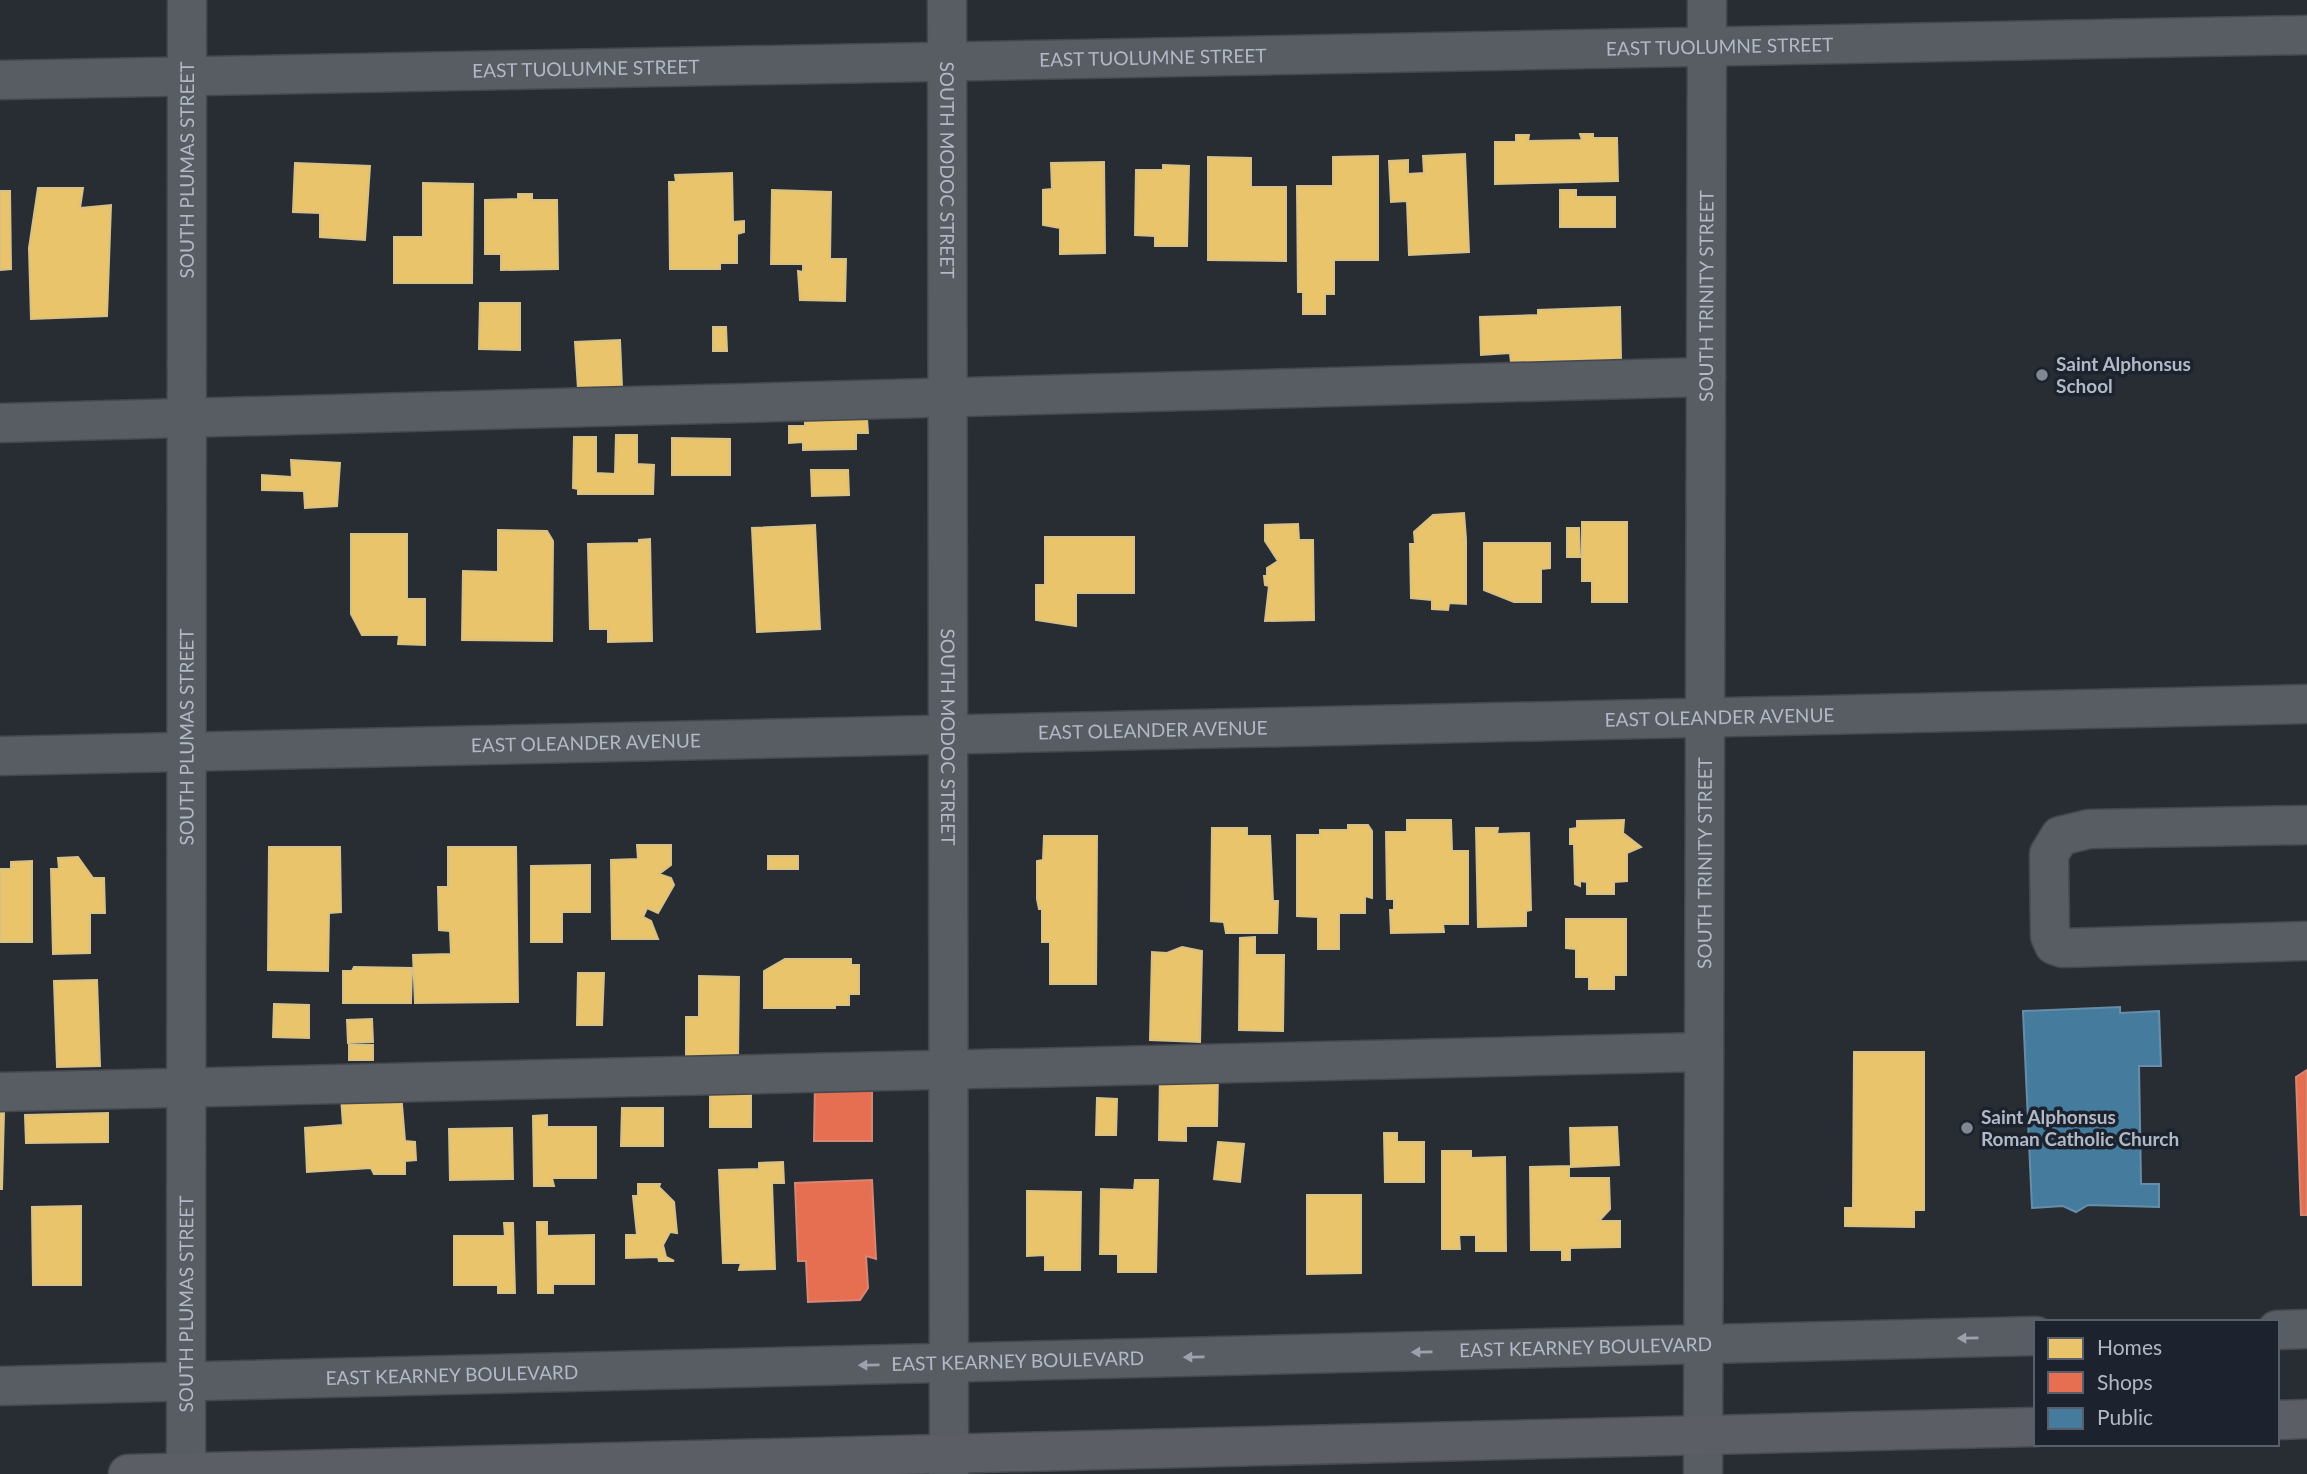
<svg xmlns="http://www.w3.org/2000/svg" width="2307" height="1474" viewBox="0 0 2307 1474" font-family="Lato,sans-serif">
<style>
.homes{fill:#e9c46a;stroke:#d8c186;stroke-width:2}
.shops{fill:#e76f51;stroke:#d78574;stroke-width:2}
.public{fill:#457b9d;stroke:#668ea9;stroke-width:2}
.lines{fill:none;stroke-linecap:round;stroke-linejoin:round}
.minor-casing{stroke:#44484d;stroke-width:41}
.major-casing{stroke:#464a51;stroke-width:41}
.minor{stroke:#585c63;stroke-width:38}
.major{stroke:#5b5e65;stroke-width:38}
.oneway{fill:#9ca2ad}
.poi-dot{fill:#828893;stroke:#1c232f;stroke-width:2.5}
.labels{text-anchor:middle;stroke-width:7;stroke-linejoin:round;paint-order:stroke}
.street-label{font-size:19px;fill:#b2b9c6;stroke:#1c232f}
.poi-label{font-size:19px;font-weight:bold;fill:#b2b9c6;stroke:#1c232f;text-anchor:start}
</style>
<rect width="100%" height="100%" fill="#282d34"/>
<path class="homes" d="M1580,134h13v4h24l1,43 -123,3v-42h21v-7h13l-1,6 54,-1z
M1465,154l4,98 -60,3 -2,-54 -16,1 -2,-41 19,-1v14l16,-1 -1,-17z
M1378,156v104h-44v34h-9v20h-22v-22h-5l-1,-106h36v-29z
M1208,157l43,1v29h35v74l-78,-1z
M1104,162l1,91 -45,1v-26l-17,-3v-35l9,-1 -1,-26z
M295,163l75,3 -5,74 -45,-3v-24l-27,-1z
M1163,165l26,1 -2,80h-32v-10l-20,-1 1,-65h27z
M732,173l1,49 11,-1v11l-7,2v29h-17v6h-50l-1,-87h7l-1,-7z
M423,183l50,1 -1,99h-78v-46h29z
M38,188h45l-3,20 31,-3 -4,111 -76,3 -2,-71z
M772,190l59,2 -1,67h16l-1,42 -45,-1 -2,-29 5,1v-8h-32z
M1560,190h16v7h39v30h-55z
M0,191h10l1,78 -11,1z
M518,194h14v6h25l1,69 -57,1v-16h-16v-54l33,-1z
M480,303h40v47l-41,-1z
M1620,307l1,52 -110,4 -1,-10 -29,2 -1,-38 58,-2v-5z
M713,327h13l1,24h-14z
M620,340l2,47 -44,2 -3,-47z
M805,418l62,1 1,14h-12v16l-53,1v-8l-14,1v-17h16z
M616,435h21v29l17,1 -1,29h-75v-5l-5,-1 1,-51h22v36l19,1z
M672,438l58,1v36h-58z
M291,460l49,3 -3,43 -32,2 -1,-17 -42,-1v-15l30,2z
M811,470h37l1,25 -37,1z
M1464,513l2,26 -5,1h5v64l-17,-1 -1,7 -16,-1v-9l-21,-2 -1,-54h5l-1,-12 19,-17z
M1582,522h45v80h-35v-21h-10z
M1298,524l1,16h14l1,80 -49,1 4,-35 -4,-1 -1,-9h3v-8l11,-7 -13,-20v-16z
M815,525l5,104 -63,3 -5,-104z
M1567,528h12l1,29h-13z
M498,530l49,1 6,10 -1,100 -90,-1 1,-69 35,1z
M351,534h56v65h18v46l-27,-1 1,-9h-37l-11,-21z
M1045,537h89v56h-58v33l-40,-6v-35h9z
M650,539l2,102 -44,1v-13h-18l-2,-85 51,-1v-3z
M1484,543h66v25l-9,1v33h-27l-30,-12z
M1407,820h44l1,31h16v73h-25l1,8 -53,1 -1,-23h4v-11h-7l-1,-67h21z
M1624,820l-1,13 18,14 -14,6v28l-13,1v12h-27v-12l-7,-1v5l-5,-2 -1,-40h-4v-15l7,-1v-7z
M1348,825h20l4,6v67l-7,-2v17h-26v36h-21v-32l-21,-1v-81h23v-5h28z
M1212,828h35v8h23l3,65h5l-1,32h-51l-2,-11 -13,-1z
M1476,828h22l-1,6 32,-1 2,77 -5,1v15l-48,1z
M1044,836h53l-1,148h-46v-42h-8v-33h-3l-2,-10v-38l6,-1z
M637,845h34v20l-12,9 12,4 3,7 -16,28 -11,-5 -4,9 8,4 7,18h-46l-1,-79 27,-1z
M269,847h71l1,65 -12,1 -1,58 -60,-1z
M448,847h68l2,155 -103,1 -2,-48 38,-1 -1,-23 -11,-1 -1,-43h10z
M768,856h30v13h-30z
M78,857l15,21h11l1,35h-15v40l-37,1 -2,-85h8l-1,-11z
M32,861v81h-32v-73h11v-7z
M590,865v47h-28v30h-31v-76z
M1566,919h60v56h-12v14h-25v-12h-13v-28l-10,-1z
M1255,937v18h29l-1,76 -44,-1 1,-92z
M1182,947l20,4 -2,91 -50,-2 2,-88 15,1z
M785,959h66v6h8v29h-10v11h-14v3h-71v-37z
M354,967l58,1 -1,35h-68v-32h9z
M578,973h26l-2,52h-25z
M699,976l40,1 -1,82 -52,-1v-41h13z
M97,980l3,86 -43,1 -3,-86z
M274,1004l35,1v33l-36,-1z
M372,1019l1,23 -25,1 -1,-23z
M349,1045h24v15h-24z
M1854,1052h70v158h-10v17l-69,-1v-18h8z
M1160,1075l58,1 -1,50h-31v15l-27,-1z
M710,1087h41v40h-41z
M401,1093l4,48 10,1 1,18 -11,1v13h-31l-3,-6 -64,4 -2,-44 38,-3 -2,-28z
M1097,1098l20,1 -1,36h-20z
M622,1108h41v38h-42z
M0,1112h4l-2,77h-2z
M108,1113v29l-82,1 -1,-28z
M547,1115v12h49v51h-44l2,8h-20l-1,-70z
M1617,1127l2,38 -48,2 -1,-39z
M512,1128l1,51 -63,1 -1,-51z
M1384,1133h13v9h27v40h-39z
M1218,1142l26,2 -4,38 -26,-3z
M1442,1151h29v7l34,-1 1,94h-30v-16h-17l1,14h-18z
M783,1162l1,21h-12l3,86 -36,1 2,-7h-18l-4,-93 40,-1v-6z
M1569,1166v12h40l1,31 -11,12h21v26l-50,1v12h-8v-10h-31l-1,-83z
M1135,1180h23l-2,92h-38v-18h-18l1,-65 33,1z
M638,1184h22l-1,3 15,15 3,31 -7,-1 -7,13 3,12 8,4h-15l-1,-4 -32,1v-23h11l-4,-39h5z
M1027,1191l54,1 -1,78h-35v-15l-18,1z
M1307,1195h54v78l-54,1z
M81,1206v79h-48l-1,-78z
M537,1222h10v14l47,-1v49h-41v9h-15z
M504,1223h9l2,70h-17v-8h-44v-49h51z"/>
<path class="shops" d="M2307,1070v145h-6l-5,-138z
M815,1083l57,1v57h-58z
M872,1180l4,79 -10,-3 2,32 -8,12 -52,2 -2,-41h-8l-3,-78z"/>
<path class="public" d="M2120,1007v6l39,-2 2,55h-22l2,118h18v23l-71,-2 -12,7 -13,-6 -31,2 -9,-197z"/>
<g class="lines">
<g class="minor-casing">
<g id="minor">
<path id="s1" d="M947,0l2,1474"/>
<path id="s2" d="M0,80l2307,-45"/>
<path d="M0,423l1706,-46"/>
<path id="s3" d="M0,756l2307,-52"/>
<path d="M2307,825l-218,4 -29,7 -11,18 1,82 4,9 9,3 244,-7"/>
<path d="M0,1092l1704,-40"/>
<path d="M2277,1330l30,-1"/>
<path id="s4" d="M0,1386l2036,-50"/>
<path id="s5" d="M186,1474l1,-1474"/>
<path id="s6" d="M1703,1474l4,-1474"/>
</g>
</g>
<g class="major-casing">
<path id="major" d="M2277,1420l30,-1
M128,1474l1908,-47"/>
</g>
<use href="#minor" class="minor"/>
<use href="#major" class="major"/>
</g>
<defs><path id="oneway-solid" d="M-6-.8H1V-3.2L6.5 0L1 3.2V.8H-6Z" transform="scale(1.75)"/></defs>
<g class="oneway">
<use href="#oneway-solid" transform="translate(1968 1338) rotate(179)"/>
<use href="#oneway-solid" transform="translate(1422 1352) rotate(179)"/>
<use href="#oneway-solid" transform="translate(1194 1357) rotate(179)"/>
<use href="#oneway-solid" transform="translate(869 1365) rotate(179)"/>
</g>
<g class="poi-dot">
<circle cx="2042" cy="375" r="7"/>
<circle cx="1967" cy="1128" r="7"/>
</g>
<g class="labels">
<g class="street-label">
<text dy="7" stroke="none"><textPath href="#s2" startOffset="1720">EAST TUOLUMNE STREET</textPath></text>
<text dy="7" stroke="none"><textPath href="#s2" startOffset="1153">EAST TUOLUMNE STREET</textPath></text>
<text dy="7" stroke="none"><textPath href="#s2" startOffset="586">EAST TUOLUMNE STREET</textPath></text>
<text dy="7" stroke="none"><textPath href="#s5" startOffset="1304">SOUTH PLUMAS STREET</textPath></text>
<text dy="7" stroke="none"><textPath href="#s1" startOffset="170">SOUTH MODOC STREET</textPath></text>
<text dy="7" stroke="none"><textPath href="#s6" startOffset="1178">SOUTH TRINITY STREET</textPath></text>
<text dy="7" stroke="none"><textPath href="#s3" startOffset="1720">EAST OLEANDER AVENUE</textPath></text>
<text dy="7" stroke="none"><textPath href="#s3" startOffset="1153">EAST OLEANDER AVENUE</textPath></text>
<text dy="7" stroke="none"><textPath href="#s5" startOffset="737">SOUTH PLUMAS STREET</textPath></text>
<text dy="7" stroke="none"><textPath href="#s1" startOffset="737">SOUTH MODOC STREET</textPath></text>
<text dy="7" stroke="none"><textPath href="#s3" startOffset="586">EAST OLEANDER AVENUE</textPath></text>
<text dy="7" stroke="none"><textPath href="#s6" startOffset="611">SOUTH TRINITY STREET</textPath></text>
<text dy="7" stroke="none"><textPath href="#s5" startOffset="170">SOUTH PLUMAS STREET</textPath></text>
<text dy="7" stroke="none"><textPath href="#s4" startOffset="1586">EAST KEARNEY BOULEVARD</textPath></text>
<text dy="7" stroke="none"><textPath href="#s4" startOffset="1018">EAST KEARNEY BOULEVARD</textPath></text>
<text dy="7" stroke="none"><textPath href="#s4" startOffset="452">EAST KEARNEY BOULEVARD</textPath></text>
</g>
<g class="poi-label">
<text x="2056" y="371">Saint Alphonsus<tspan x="2056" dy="22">School</tspan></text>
<text x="1981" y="1124">Saint Alphonsus<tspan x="1981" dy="22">Roman Catholic Church</tspan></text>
</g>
</g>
<rect x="2034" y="1320" width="245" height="126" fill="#1c232f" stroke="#585f6b" stroke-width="2"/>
<rect x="2048" y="1338" width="35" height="21" fill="#e9c46a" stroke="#585f6b" stroke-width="2"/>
<text x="2097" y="1355" font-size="21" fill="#b2b9c6">Homes</text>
<rect x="2048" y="1372" width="35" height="21" fill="#e76f51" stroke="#585f6b" stroke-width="2"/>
<text x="2097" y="1390" font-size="21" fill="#b2b9c6">Shops</text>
<rect x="2048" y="1408" width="35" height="21" fill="#457b9d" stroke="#585f6b" stroke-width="2"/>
<text x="2097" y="1425" font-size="21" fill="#b2b9c6">Public</text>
</svg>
